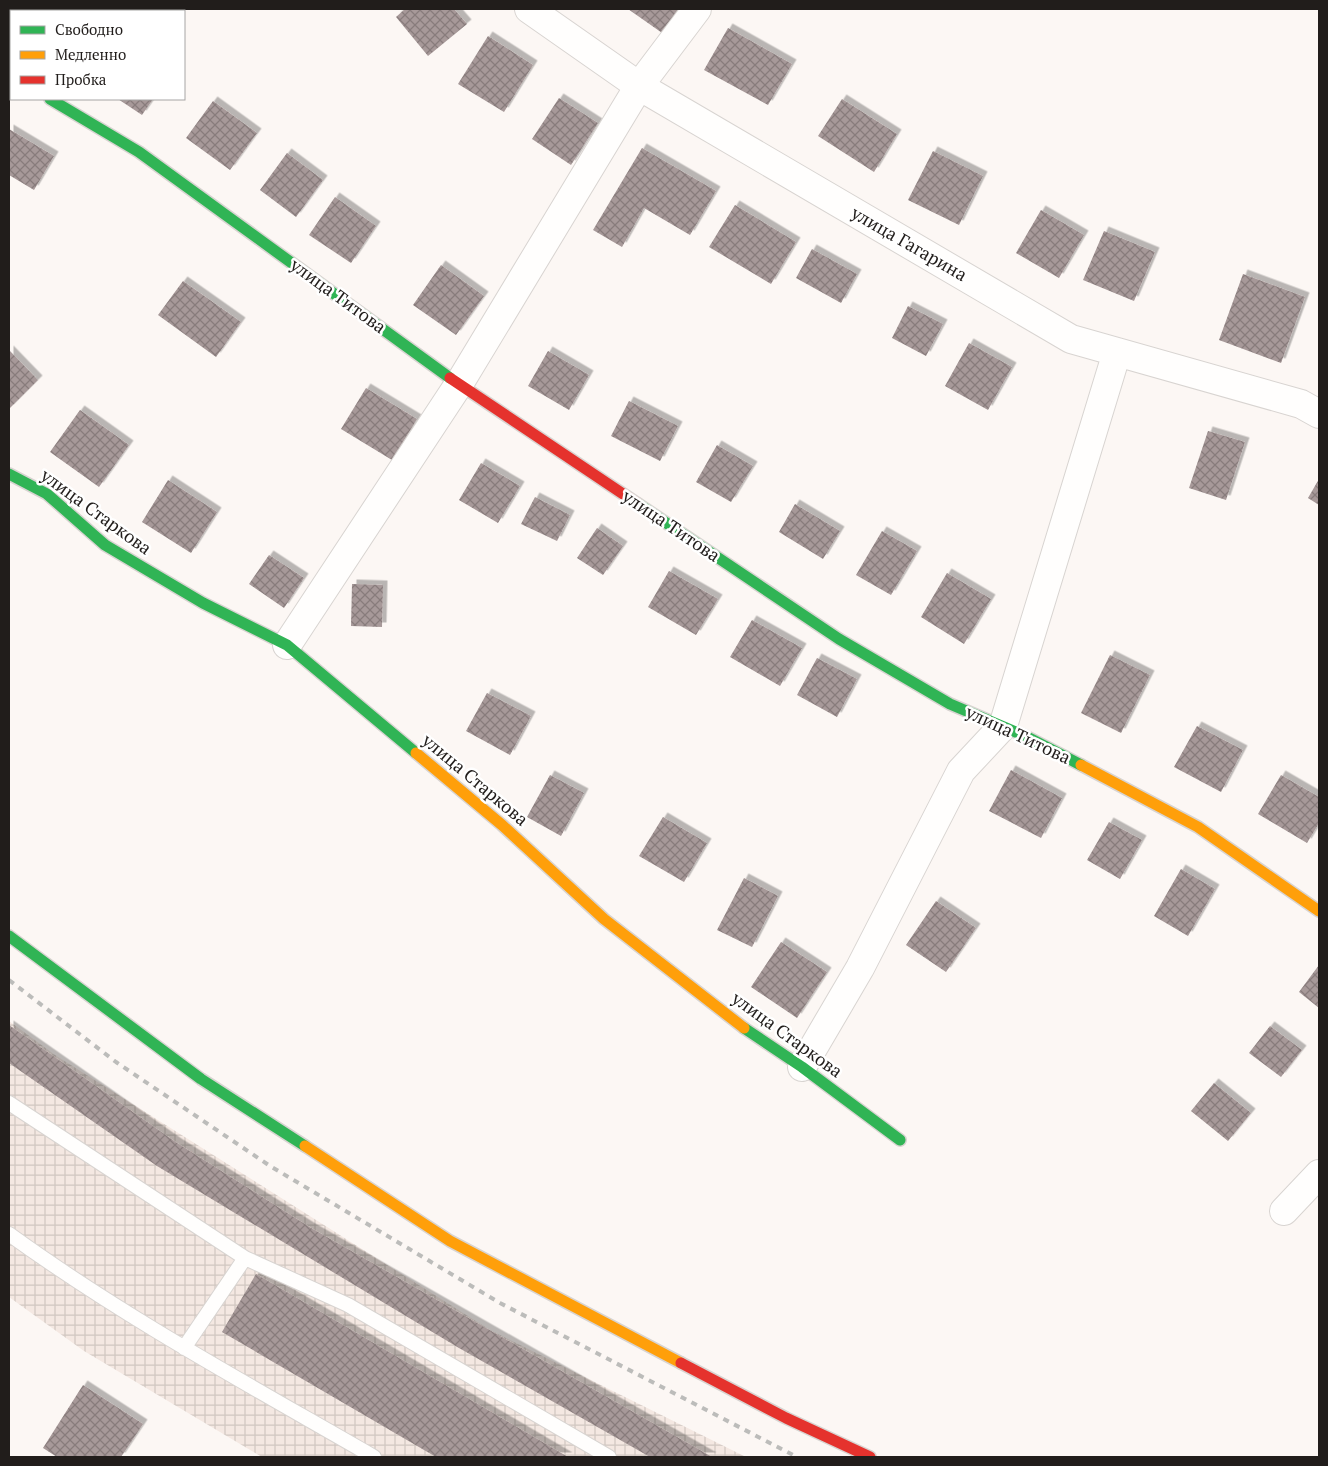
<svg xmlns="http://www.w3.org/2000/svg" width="1328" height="1466" viewBox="0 0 1328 1466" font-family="'PT Serif',serif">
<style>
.industrial{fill:url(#industrial-grid)}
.building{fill:url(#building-cross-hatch);filter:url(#shadow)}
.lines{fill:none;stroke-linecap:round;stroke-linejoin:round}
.lane-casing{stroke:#d8d4d1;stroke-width:16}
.street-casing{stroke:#d8d4d1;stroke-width:30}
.fast-casing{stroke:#d8d4d1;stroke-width:14}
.slow-casing{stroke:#d8d4d1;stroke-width:14}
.jam-casing{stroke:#d8d4d1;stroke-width:14}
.lane{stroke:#fffefd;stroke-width:14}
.street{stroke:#fffefd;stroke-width:28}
.fast{stroke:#30b455;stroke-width:11}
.slow{stroke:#ff9f0a;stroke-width:11}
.jam{stroke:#e5322d;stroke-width:11}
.rail{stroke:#bcbcba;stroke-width:4;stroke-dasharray:6 6;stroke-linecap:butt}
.labels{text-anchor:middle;stroke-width:5;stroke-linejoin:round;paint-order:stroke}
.street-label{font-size:18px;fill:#211d1b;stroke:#fff}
</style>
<defs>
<pattern id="industrial-grid" width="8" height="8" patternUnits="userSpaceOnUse" patternTransform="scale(1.25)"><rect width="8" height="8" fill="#f4e8e2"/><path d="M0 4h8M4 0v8" fill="none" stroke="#d1c7c1"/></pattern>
<pattern id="building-cross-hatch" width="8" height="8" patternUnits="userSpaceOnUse" patternTransform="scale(1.25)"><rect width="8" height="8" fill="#a79999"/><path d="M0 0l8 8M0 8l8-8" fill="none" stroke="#887c7c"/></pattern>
<filter id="shadow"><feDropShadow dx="4.5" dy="-4.5" stdDeviation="0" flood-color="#0004"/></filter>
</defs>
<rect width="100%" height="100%" fill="#fcf7f4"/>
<path class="industrial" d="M9,1021l46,34 435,275 256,127h-484l-178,-106 -75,-54z"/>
<path class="building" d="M405,9h49l13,15 -39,32 -32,-39z
M628,9h56l-19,26z
M728,28l64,36 -24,41 -64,-35z
M488,36l45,29 -29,47 -46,-28z
M559,98l39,25 -27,42 -39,-26z
M118,99h35l-11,16z
M842,99l55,35 -23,38 -56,-36z
M213,101l44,32 -27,37 -44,-32z
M9,129l45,27 -20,34 -25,-15z
M642,148l74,43 -26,44 -46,-27 -22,39 -29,-17z
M933,151l50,25 -24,49 -51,-25z
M287,153l36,27 -27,37 -36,-27z
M335,197l41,29 -25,37 -42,-28z
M735,205l61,37 -25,42 -62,-37z
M1041,210l43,25 -25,43 -43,-25z
M1104,231l51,21 -21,49 -51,-21z
M812,249l45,25 -16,29 -45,-25z
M441,265l43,31 -28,39 -43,-30z
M1243,274l62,23 -24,66 -62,-23z
M183,281l58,41 -25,35 -58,-42z
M908,306l35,18 -17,32 -34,-18z
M969,343l43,24 -24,43 -43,-24z
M9,350l29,30 -29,29z
M548,351l41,24 -20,35 -41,-24z
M366,388l51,31 -25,41 -51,-31z
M629,401l49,25 -18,35 -49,-25z
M80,410l49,35 -30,42 -49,-35z
M1208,431l37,11 -19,58 -37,-12z
M717,445l36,21 -22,36 -35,-20z
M481,463l39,23 -22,37 -39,-23z
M1319,479v26l-11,-7z
M168,480l49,32 -26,41 -49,-31z
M535,497l35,18 -13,26 -36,-17z
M795,504l45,27 -17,28 -44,-27z
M597,528l26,18 -20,29 -26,-17z
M882,531l35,20 -26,44 -35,-20z
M269,555l35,23 -20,30 -35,-24z
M669,571l49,28 -22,36 -48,-28z
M947,573l44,26 -27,45 -43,-27z
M352,584l31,1 -1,42 -31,-1z
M752,620l50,28 -22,38 -50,-29z
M1110,655l40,20 -29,58 -40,-20z
M817,658l40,21 -20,38 -40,-22z
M487,693l44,23 -21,39 -44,-24z
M1197,726l46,24 -22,42 -47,-25z
M1011,770l51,28 -21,40 -52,-27z
M550,775l34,18 -23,43 -34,-19z
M1281,775l38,22v26l-12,20 -49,-29z
M663,817l44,26 -23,39 -45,-26z
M1109,822l33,18 -22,39 -33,-19z
M1181,869l34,20 -27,47 -34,-20z
M744,878l34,18 -26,51 -35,-17z
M936,901l40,27 -30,44 -40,-27z
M781,942l46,30 -30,46 -46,-31z
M1319,965v43l-20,-16z
M9,1025l168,118 134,85 401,229h-62l-191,-109 -302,-182 -148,-103z
M1270,1026l32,24 -21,27 -32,-24z
M1214,1083l37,30 -23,28 -37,-30z
M256,1274l312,183h-132l-214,-125z
M83,1385l60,39 -22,33h-64l-14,-9z"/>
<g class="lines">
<g class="lane-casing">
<path id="lane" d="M9,1103l236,155 103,47 261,152
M9,1234c116,84 242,152 365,223
M184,1348l61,-90"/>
</g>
<g class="street-casing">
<path id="street" d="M529,9l110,77 432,253 230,65 18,10
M9,74l2,2
M287,645l172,-261 180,-298 58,-77
M802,1067l58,-99 101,-197 42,-45 114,-374
M1284,1211l35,-37"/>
</g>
<g class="fast-casing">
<path id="fast" d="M50,99l89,53 311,226
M9,474l38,20 58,51 98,58 84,42 129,108
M638,504l201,135 111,65 75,32 56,29
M9,936l192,143 104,67
M744,1028l58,39 98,73"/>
</g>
<g class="slow-casing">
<path id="slow" d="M416,753l86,72 102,94 140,109
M1081,765l117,62 121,84
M305,1146l145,95 231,122"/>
</g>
<g class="jam-casing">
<path id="jam" d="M450,378l188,126
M681,1363l105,55 84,39"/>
</g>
<use href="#lane" class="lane"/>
<use href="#street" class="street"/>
<use href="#fast" class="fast"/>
<use href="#slow" class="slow"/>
<use href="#jam" class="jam"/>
<path class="rail" d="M9,980l107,82 154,104 230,137 297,154"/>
</g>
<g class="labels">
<g class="street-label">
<text transform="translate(909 244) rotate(30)" y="6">улица Гагарина</text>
<text transform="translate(338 296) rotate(36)" y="6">улица Титова</text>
<text transform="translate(96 512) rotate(36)" y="6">улица Старкова</text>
<text transform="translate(671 526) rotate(34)" y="6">улица Титова</text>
<text transform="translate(1018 735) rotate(25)" y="6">улица Титова</text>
<text transform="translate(475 780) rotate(40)" y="6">улица Старкова</text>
<text transform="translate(787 1035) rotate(36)" y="6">улица Старкова</text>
</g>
</g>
<rect width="1328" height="1466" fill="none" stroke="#211d1b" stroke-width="20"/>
<rect x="10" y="10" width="175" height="90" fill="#ffffff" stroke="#a6a5a4"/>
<rect x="20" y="26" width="25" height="8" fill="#30b455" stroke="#a6a5a4"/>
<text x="55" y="35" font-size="15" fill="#211d1b">Свободно</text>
<rect x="20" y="51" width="25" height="8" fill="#ff9f0a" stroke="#a6a5a4"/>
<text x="55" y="60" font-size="15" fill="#211d1b">Медленно</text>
<rect x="20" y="76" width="25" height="8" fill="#e5322d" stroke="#a6a5a4"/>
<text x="55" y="85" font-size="15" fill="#211d1b">Пробка</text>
</svg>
